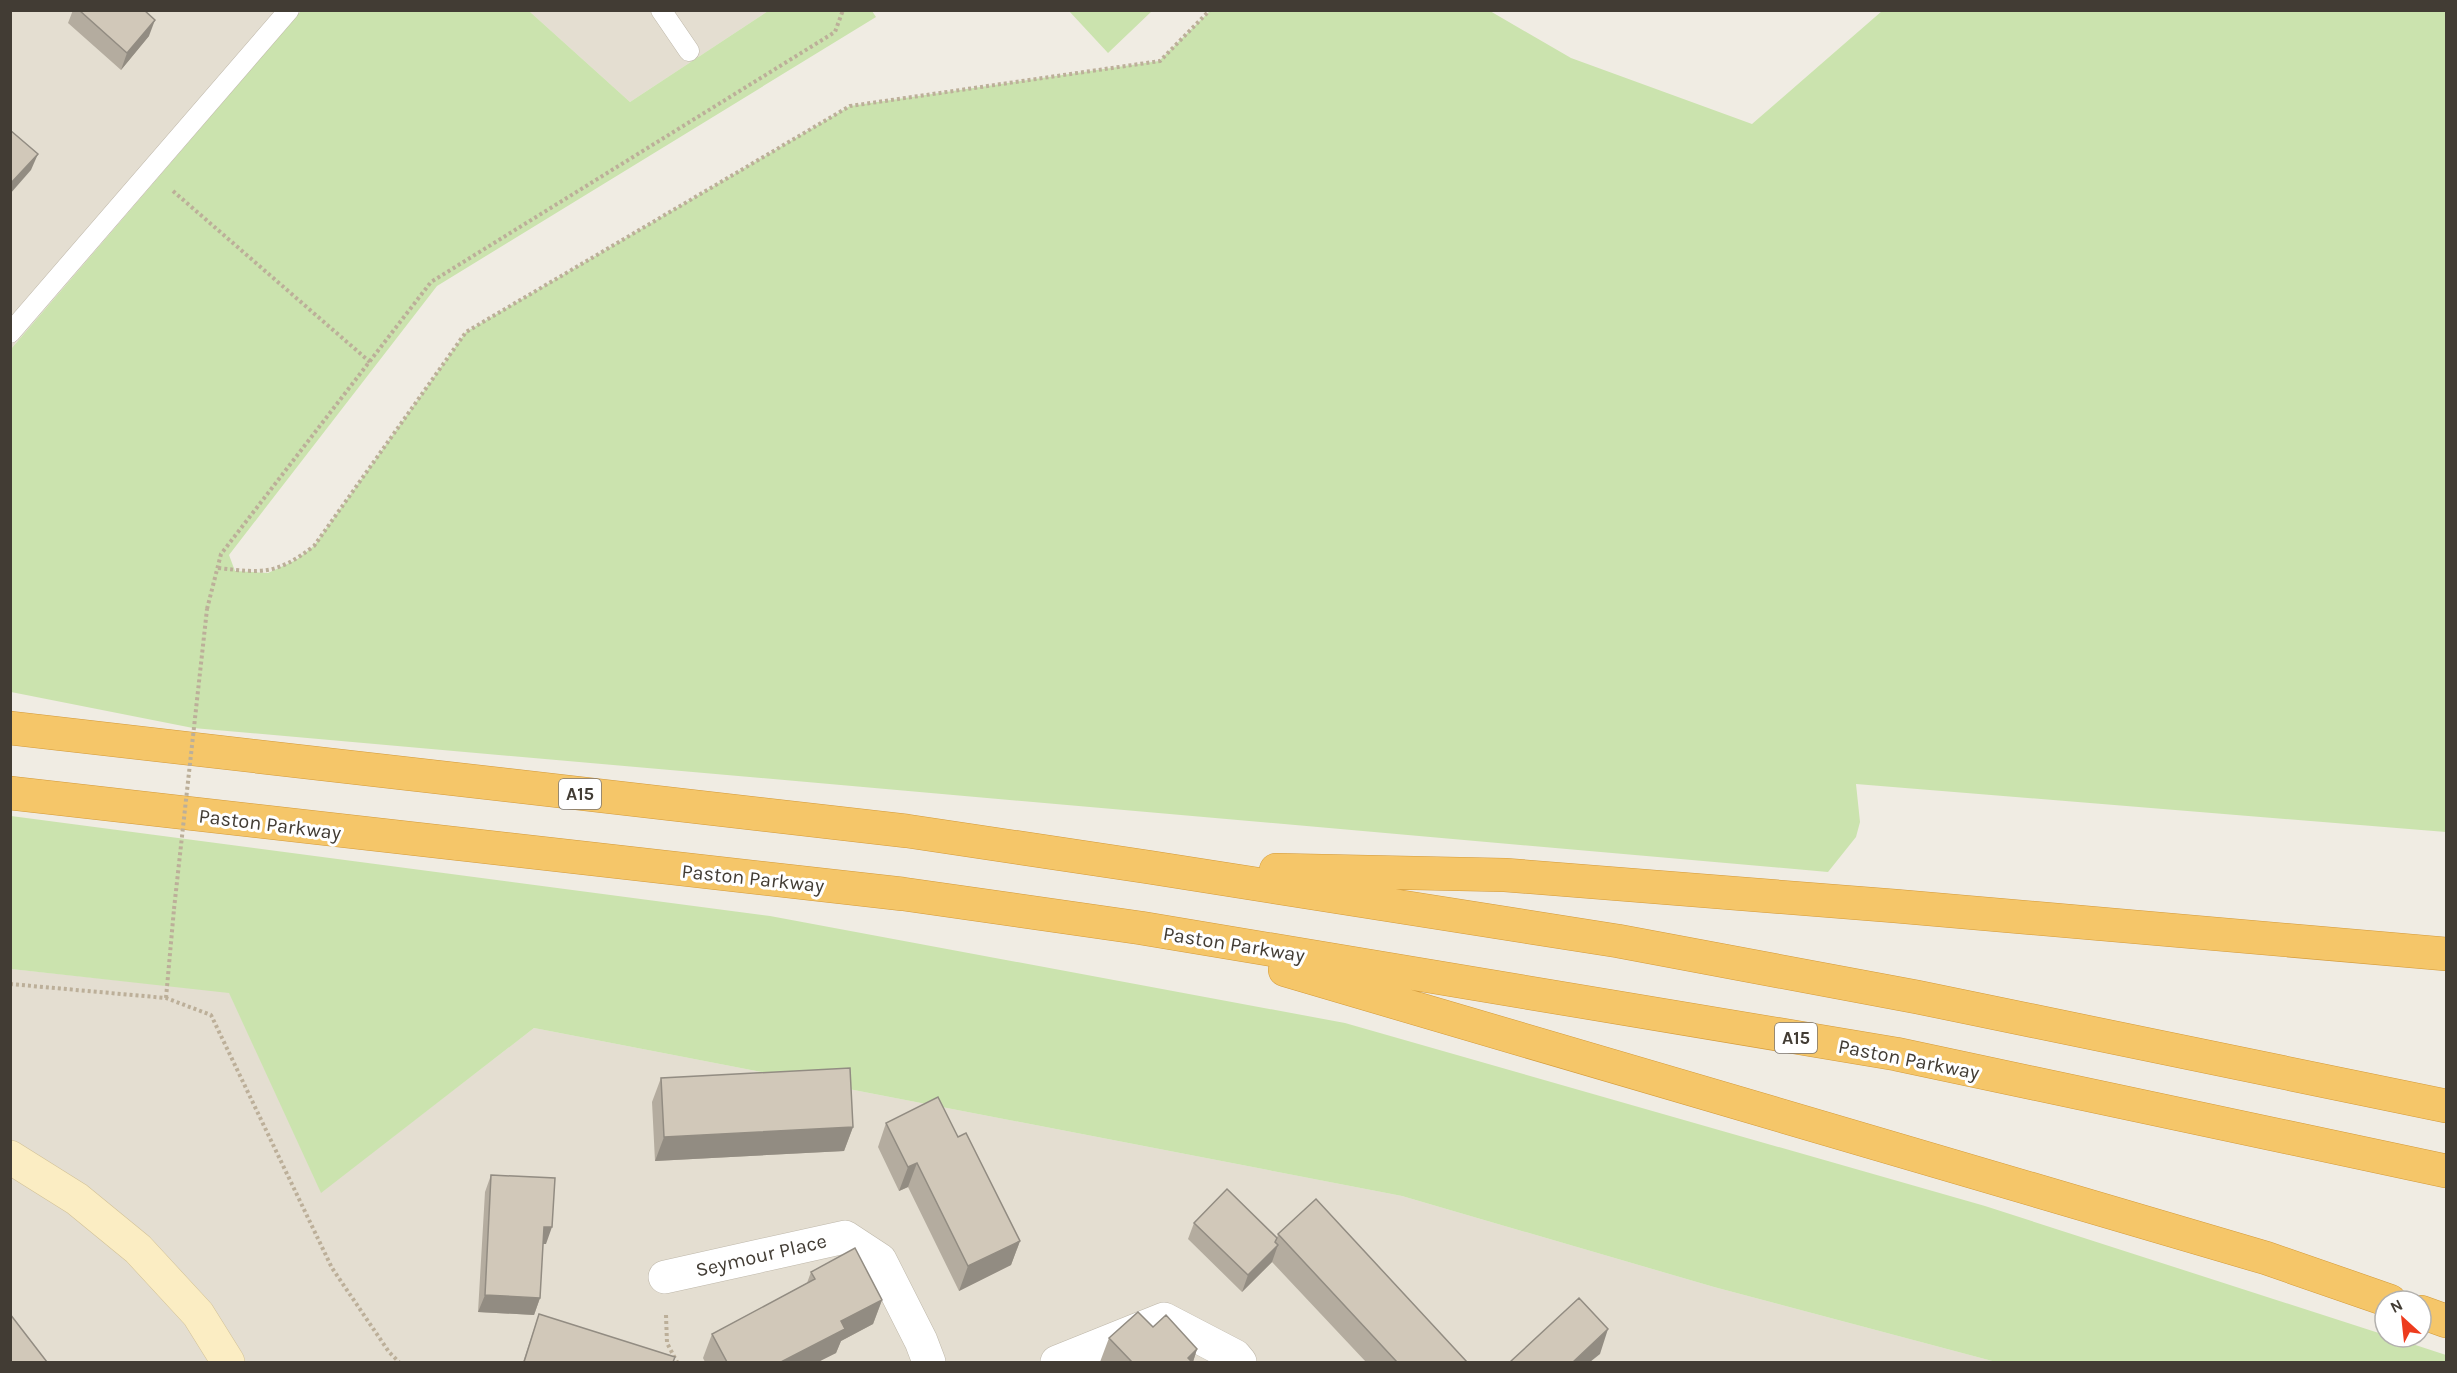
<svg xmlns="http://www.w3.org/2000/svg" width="2457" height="1373" viewBox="0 0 2457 1373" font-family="Karla,sans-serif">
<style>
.residential{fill:#e4ded1}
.green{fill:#cbe3ae}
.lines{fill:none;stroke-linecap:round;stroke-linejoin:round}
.lane-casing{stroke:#beb7a9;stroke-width:21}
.street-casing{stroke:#beb7a9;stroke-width:34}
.secondary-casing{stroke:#d1c197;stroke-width:34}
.highway-casing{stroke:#d39a3a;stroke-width:34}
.path{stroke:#bcaf99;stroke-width:4;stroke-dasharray:3 3;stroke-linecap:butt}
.lane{stroke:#fff;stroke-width:20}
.street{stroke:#fff;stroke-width:33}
.secondary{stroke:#fbedc3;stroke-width:33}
.highway{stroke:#f5c669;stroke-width:33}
.path-bridge{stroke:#bcaf99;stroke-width:4;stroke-dasharray:3 3;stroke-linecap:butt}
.wall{fill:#b4ac9f}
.shaded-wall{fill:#928c82}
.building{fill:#d1c8b9;stroke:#928c82;stroke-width:1.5}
.labels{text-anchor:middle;stroke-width:6;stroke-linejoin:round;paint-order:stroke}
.shield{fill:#fff;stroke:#7b7671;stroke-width:1.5}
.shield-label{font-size:18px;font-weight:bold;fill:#423c34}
.street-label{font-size:20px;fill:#423c34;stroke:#fff}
</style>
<rect width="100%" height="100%" fill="#f0ece3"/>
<path class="residential" d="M11,11h290l-290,338z
M529,11h239l-138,91z
M11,969l218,23 92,200 213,-164 868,168 312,91 282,75h-1985z"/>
<path class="green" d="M301,11h228l101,91 138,-91h104l4,6 -439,269 -208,269 6,16 33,2 28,-13 18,-14 152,-214 384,-226 309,-45 51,-50h280l81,47 181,66 130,-113h564v821l-590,-48 4,38 -4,15 -28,35 -1635,-144 -182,-36v-343z
M1069,11h83l-44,42z
M11,816l759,100 575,107 640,183 400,129v2h6l55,18v7h-450l-282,-75 -312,-91 -868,-168 -213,165 -92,-200 -218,-24z"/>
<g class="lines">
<g class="lane-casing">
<path id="lane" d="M661,10l28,41
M10,333l279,-323"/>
</g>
<g class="street-casing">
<path id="street" d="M665,1277l180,-40 35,23 41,81 8,21
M1057,1362l107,-43 71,37 5,6"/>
</g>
<g class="secondary-casing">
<path id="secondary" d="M10,1157l67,42 61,50 60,65 30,48"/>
</g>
<g class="highway-casing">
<path id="highway" d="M10,728l897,103 241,36 470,74 299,56 529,109
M10,793l893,101 238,34 755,126 550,117
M1276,870l229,5 390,31 551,48
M1285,970l981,288 124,43
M2421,1312l25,9"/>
</g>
<path class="path" d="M173,191l197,171
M218,568c45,5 58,7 96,-22l152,-214 384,-226 310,-45 50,-51
M207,609l14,-55 210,-272 404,-250 8,-22
M10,984l156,14 45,17 121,253 57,84 10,10
M166,998l8,-89
M666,1315l1,28 10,19"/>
<use href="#lane" class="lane"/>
<use href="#street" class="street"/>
<use href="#secondary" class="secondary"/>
<use href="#highway" class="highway"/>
<path class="path-bridge" d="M174,909l33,-300"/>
</g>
<path class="wall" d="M73,10h71l5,26 -28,34 -53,-47z
M661,1078l192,49 -9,24 -189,10 -3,-59z
M886,1123l72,14 62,104 -9,24 -52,26 -51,-104 -9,4 -21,-44z
M491,1175l55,69h-3l-3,54 -6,17 -56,-3 7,-120z
M1194,1223l83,15 1,-4 189,128h-101l-94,-100 -30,30 -54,-53z
M811,1272l71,28 -9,24 -32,17 -5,12 -18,9h-113l-2,-4 9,-24 95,-51z
M539,1314l134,48h-150z
M1153,1327l44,22 -4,13h-93l9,-24z"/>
<path class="shaded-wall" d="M155,20l-6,16 -28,34 6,-17z
M38,154l-7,16 -21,24v-10z
M853,1127l-9,24 -189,10 9,-24z
M917,1163l-9,24 -9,4 9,-24z
M544,1227h8l-6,17h-8z
M1020,1241l-9,24 -52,26 9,-25z
M1278,1245l-6,17 -30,30 6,-17z
M485,1295l55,3 -6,17 -56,-3z
M882,1300l-9,24 -32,17 -5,12 -18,9h-37l60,-41z
M1608,1329l-8,25 -10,8h-17z
M1197,1349l-4,13 -5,-4z"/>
<path class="building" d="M79,10h65l11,10 -28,33z
M10,130l28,24 -28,30z
M850,1068l3,59 -189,10 -3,-59z
M938,1097l20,40 8,-4 54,108 -52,25 -51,-103 -9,4 -22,-44z
M491,1175l64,3 -3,49h-8l-4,71 -55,-3z
M1227,1189l50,49 -2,4 3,3 -30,30 -54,-52z
M1316,1199l151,163h-70l-119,-128z
M855,1248l27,52 -41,21 4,8 -64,33h-54l-15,-28 103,-55 -4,-7z
M1579,1298l29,31 -35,33h-63z
M1138,1312l15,15 13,-12 31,34 -9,9 4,4h-60l-23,-24z
M10,1314l37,48h-37z
M539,1314l136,43 -2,5h-149z"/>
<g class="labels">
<g class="shield">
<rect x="559" y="779" width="42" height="30" rx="4.5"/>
<rect x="1775" y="1023" width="42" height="30" rx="4.5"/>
</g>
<g class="shield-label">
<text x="580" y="800">A15</text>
<text x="1796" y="1044">A15</text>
</g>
<g class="street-label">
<text transform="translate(270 824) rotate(7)" y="7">Paston Parkway</text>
<text transform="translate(753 878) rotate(6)" y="7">Paston Parkway</text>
<text transform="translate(1234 944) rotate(9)" y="7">Paston Parkway</text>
<text transform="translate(1909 1059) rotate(11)" y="7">Paston Parkway</text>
<text transform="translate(761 1255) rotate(-13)" y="7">Seymour Place</text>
</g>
</g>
<rect width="2457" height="1373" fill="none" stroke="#423c34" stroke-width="24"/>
<g transform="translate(2403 1319) rotate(333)"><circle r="28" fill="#ffffff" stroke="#b3b1ae" stroke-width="1.5"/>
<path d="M0-4.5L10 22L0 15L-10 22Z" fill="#ed3b1d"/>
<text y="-9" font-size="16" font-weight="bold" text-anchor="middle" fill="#423c34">N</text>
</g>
</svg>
